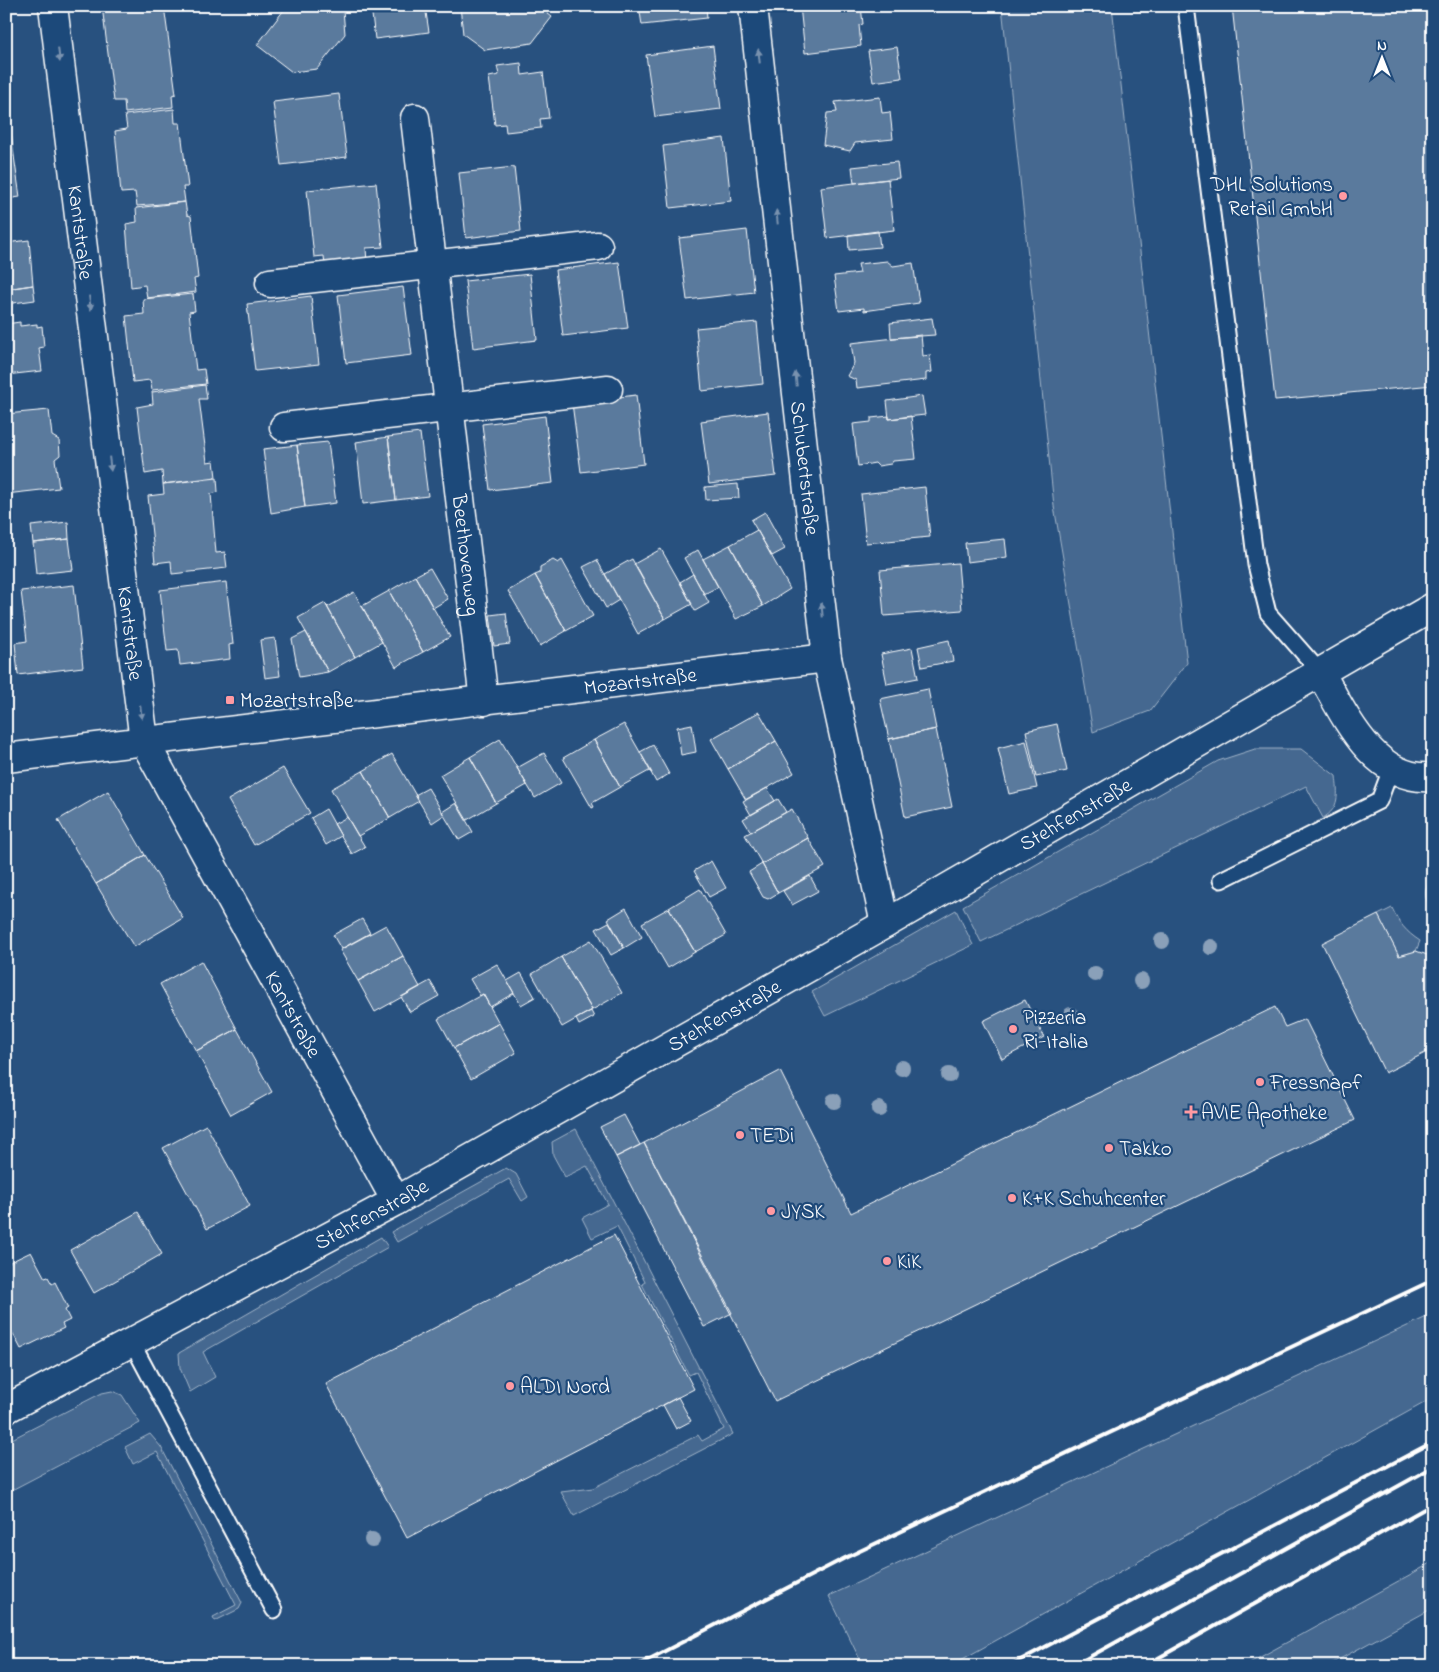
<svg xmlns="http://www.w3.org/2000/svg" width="1439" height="1672" viewBox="0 0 1439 1672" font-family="'Indie Flower',sans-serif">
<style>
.green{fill:#446890;stroke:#a2b4c8}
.building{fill:#5a7a9d;stroke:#fff}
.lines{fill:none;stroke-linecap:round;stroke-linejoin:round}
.lane-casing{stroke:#fff;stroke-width:19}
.street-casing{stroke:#fff;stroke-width:31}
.lane{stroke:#1f4a7a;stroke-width:15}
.street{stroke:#1f4a7a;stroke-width:28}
.rail{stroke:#fff;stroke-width:4}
.tree{fill:#8aa0b9}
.oneway{fill:#7992af}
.poi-dot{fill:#ff9aa2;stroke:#1f4a7a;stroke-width:2}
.labels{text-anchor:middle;stroke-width:4.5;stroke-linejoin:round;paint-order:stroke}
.poi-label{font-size:21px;fill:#fff;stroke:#1f4a7a;text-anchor:start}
.street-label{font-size:21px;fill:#fff;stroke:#1f4a7a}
</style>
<rect width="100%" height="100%" fill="#28517f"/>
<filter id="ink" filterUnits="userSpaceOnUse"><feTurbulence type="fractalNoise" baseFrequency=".02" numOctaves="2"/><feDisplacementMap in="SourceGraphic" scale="10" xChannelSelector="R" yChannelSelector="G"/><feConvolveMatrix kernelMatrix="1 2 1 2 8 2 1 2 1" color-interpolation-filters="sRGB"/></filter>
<g filter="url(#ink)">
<path class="green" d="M1002,6h110l75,657 -37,48 -57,21 -39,-226z
M1255,749h46l35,27c2,18 4,32 -13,42l-17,-32 -325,156 -18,-36 255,-145z
M1433,878v31c-10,-9 -10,-22 0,-31z
M1392,908c7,15 14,24 28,33l-4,10 -17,5 -21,-41z
M956,910l17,35 -148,71 -13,-24z
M576,1129l157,305 -159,82 -13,-24 32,-4 105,-53 4,6 22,-12 -28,-57 -7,3 -47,-91 3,-2 -28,-56 -25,12 -10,-20 26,-14 -21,-38 -22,11 -12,-22 -1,-13z
M506,1168l10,6 12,23 -6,4 -13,-22 -112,63 -6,-10z
M381,1237l7,10 -185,105 12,25 -25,15 -10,-24 -1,-15z
M1433,1314v84l-483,268h-87l-34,-70z
M112,1391l10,4 18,28 -134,70v-51l96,-49z
M150,1434l11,13 81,156 -3,6 -24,12 -2,-4 23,-12 -79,-153 -24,12 -8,-17z
M1433,1562v46l-106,58h-83z"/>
<path class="building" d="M6,6l5,43h-5z
M102,6h62l12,88 -4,1 1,12 -48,6 -1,-12h-10z
M287,6h51l5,4 2,24 -28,35 -25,3 -35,-27z
M371,6h54l4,26 -54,7z
M460,6h78l14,11 -20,26 -47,7 -22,-16z
M639,6h67l1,12 -65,7z
M800,6h61l2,18 -4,1 2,21 -56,7z
M1232,6h201v379l-158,15z
M713,46l8,63 -66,8 -9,-62z
M897,47l5,31 -29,4 -5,-31z
M6,54l5,31h-5z
M521,63l1,12 21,-3 6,46 -9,1 1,9 -35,4 -1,-8 -10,1 -6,-48 10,-2 -2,-9z
M339,94l8,63 -66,8 -8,-63z
M880,97l2,16 8,-1 3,27 -38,4 -5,8 -27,-6 4,-32 10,-1 -2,-10z
M174,109l1,14h5l8,64h-5l2,15 -48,4 -2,-14 -14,1 -6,-62 12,-2 -2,-14z
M6,115h3l5,41 -8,1z
M724,138l7,63 -61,7 -7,-62z
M14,156l6,41 -14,2v-42z
M897,162l2,16 -45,5 -2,-16z
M514,167l7,64 -55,7 -7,-65z
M888,179l6,51 -67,8 -6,-51z
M376,183l7,64 -17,1 1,15 -42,4 -1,-11 -10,1 -7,-67z
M185,202l2,13 4,1 7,62 -4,1 2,13 -49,6 -2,-13 -14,2 -5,-63 11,-2 -1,-14z
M747,230l7,62 -67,8 -8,-62z
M878,231l2,16 -31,3 -1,-15z
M29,240l4,45 -27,4v-46z
M887,261l6,5 20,-3 6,40 -55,8v-3l-25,3 -5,-35 26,-3 -2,-9z
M619,262l9,66 -65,8 -8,-66z
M530,274l7,66 -64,8 -8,-67z
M33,285l2,15 -29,4v-15z
M403,287l9,68 -66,8 -8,-68z
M193,294l2,17 -6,1 7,58 8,-1 2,15 -54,6 -2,-10 -17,2 -7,-66 18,-2 -1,-15z
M311,296l8,68 -64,7 -8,-67z
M932,318l3,17 -44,3 -1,-15z
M20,322v4l17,-2v3l5,-1 2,21 -5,1 3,23 -36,4v-51z
M757,322l6,62 -61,7 -6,-63z
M921,335l2,21 7,-1 2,17 -6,1v7l-69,8 -1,-8 -9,-4 7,-13 -3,-20z
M205,385l2,14h-8l8,63 7,-1 2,16 -53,7 -1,-13 -17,3 -8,-67 16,-3 -1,-12z
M636,395l8,69 -63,8 -9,-69z
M922,396l3,19 -36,4 -2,-18z
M49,410l3,26 7,4 1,15 -5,4 4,29 -53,6v-80z
M768,412l8,64 -67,8 -8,-63z
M545,416l8,67 -63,7 -8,-66z
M889,416v3l22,-3 5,43 -23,2 -2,3 -13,2 -3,-3 -17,3 -5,-42 18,-2v-4z
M420,433l8,63 -32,4 -8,-63z
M388,437l8,63 -33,4 -7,-62z
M328,442l8,61 -31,4 -8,-62z
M297,445l8,62 -34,6 -8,-64z
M217,478l1,14 -7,2 5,59 9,-1 2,16 -55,6 -1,-13 -16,2 -7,-67 16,-2 -1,-10z
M738,484l1,14 -33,2 -1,-13z
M925,487l5,50 -64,6 -5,-49z
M765,512l20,37 -13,7 -21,-36z
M68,522l1,17 -36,4 -2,-17z
M757,530l33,59 -27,17 -33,-61z
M69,539l4,31 -37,4 -3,-31z
M1005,539l2,18 -40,5 -2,-19z
M730,545l33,61 -27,13 -33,-60z
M661,549l31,55 -27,15 -31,-55z
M698,550l20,37 -14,7 -20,-36z
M632,559l33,60 -27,15 -33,-60z
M553,560l5,3 4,-3 31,56 -27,15 -31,-56 5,-2v-6z
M597,560l22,40 -13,8 -23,-41z
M958,563l4,47 -78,6 -4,-46z
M430,568l18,31 -15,9 -18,-32z
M693,574l16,29 -14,8 -15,-29z
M535,575l31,56 -26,15 -32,-55z
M415,576l35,61 -27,15 -34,-61z
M226,582l7,62 -4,1 1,14 -50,6 -2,-15 -11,1 -7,-61z
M74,585l9,82 -65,8 -3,-32 12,-2 -6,-50z
M389,591l34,61 -27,15 -34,-61z
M354,592l28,50 -27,15 -30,-54 3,4z
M325,603l30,54 -27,15 -30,-54z
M506,613l4,31 -16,2 -4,-31z
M306,632l22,40 -29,5 -7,-38z
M275,638l5,38 -15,2 -5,-38z
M949,640l4,21 -31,6 -4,-20z
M912,648l6,30 -31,6 -6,-30z
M928,689l8,40 -47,10 -9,-40z
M759,712l17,29 -48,28 -17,-30z
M624,724l28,49 -3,-2 -29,16 -26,-47z
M692,724l4,28 -15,3 -4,-28z
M1057,724l10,47 -31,6 -10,-46z
M936,729l16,78 -47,10 -16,-78z
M500,739l27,46 -31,18 -26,-46z
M594,740l26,47 -28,16 2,4 -2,1 -29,-50z
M776,741l18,32 -48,27 -18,-31z
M1026,741l11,47 -28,6 -11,-46z
M653,745l16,29 -13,8 -16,-30z
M544,753l17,30 -26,15 -18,-30z
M392,754l27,47 -29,17 -27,-47z
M470,757l26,46 -29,17 -27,-45z
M283,768l27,45 -56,32 -26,-45z
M363,771l27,47 -32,18 -27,-47z
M428,788l16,27 -12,8 -17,-28z
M767,788l8,13 -24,14 -8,-14z
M108,791l37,64 -49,29 -38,-64z
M778,799l8,13 -35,20 -8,-13z
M456,803l17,29 -14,8 -17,-28z
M326,809l15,27 -15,9 -15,-27z
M792,809l16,29 -46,26 -17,-29z
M347,817l18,30 -13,7 -18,-30z
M808,838l17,29 -47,26 -16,-29z
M6,839l4,34h-4z
M145,855l38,63 -49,29 -38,-63z
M711,861l15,27 -17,9 -15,-26z
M762,864l16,29 -10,6 -5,-2 -14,-25z
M810,876l8,15 -26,14 -9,-14z
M700,889l26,46 -31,17 -26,-44z
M626,908l16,29 -18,11 -16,-29z
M669,908l26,44 -27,16 -26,-45z
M1378,915l21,41 17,-5 17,6v92l-48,24 -63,-130z
M362,919l8,14 -29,16 -8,-14z
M609,922l15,26 -13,7 -15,-26z
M386,925l17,31 -45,25 -18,-31z
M591,940l31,53 -30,17 -31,-53z
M403,956l17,31 -45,25 -17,-31z
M561,957l31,53 -30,17 -30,-53z
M201,961l36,68 -41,22 -36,-67z
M497,964l17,29 -24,14 -7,-13 -3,2 -10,-17z
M521,973l14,24 -14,8 -14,-24z
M430,981l9,15 -29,16 -9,-15z
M483,994l16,29 -45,25 -16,-29z
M1025,1000l19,37 -42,22 -19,-38z
M1275,1007l10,20 20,-8 50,101 -580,281 -131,-258 136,-72 71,142z
M591,1011l3,6 -15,8 -3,-6z
M499,1023l17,30 -45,26 -17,-31z
M237,1029l35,63 -41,23 -35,-64z
M624,1115l16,30 -24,12 -16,-30z
M206,1125l44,81 -43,23 -44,-81z
M644,1143l88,170 -28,14 -88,-170z
M138,1212l24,42 -68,39 -24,-43z
M614,1235l80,154 -287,149 -81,-154z
M31,1252l14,26 3,-1 4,7 3,-2 13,26 -3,2 5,10 -8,4 2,4 -43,21 -15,-29v-56z
M678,1397l13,24 -15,8 -13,-24z"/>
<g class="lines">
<g class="lane-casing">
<path id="lane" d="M1186,6l70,559 12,48 52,59
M1221,880l158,-79 12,-32
M132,1343l142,267"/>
</g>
<g class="street-casing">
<g id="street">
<path id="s1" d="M53,6l91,735 252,460"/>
<path id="s2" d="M753,6l74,652 58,266"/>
<path id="s3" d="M415,118l69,583"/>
<path d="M270,283l328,-37"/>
<path d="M284,427l324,-38"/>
<path d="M1320,672c24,42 54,111 113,105"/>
<path id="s4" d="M6,758l821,-100"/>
<path id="s5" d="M6,1409l390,-208 489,-277 548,-317"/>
</g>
</g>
<use href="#lane" class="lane"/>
<use href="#street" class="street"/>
<path class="rail" d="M636,1666l209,-108 588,-278
M1009,1666l424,-224
M1073,1666l360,-199
M1144,1666l289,-162"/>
</g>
<g class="tree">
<circle cx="1162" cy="941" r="8"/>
<circle cx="1211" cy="947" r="8"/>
<circle cx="1095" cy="974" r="8"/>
<circle cx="1141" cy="981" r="8"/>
<circle cx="1071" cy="1015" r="8"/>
<circle cx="902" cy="1068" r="8"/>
<circle cx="949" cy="1075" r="8"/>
<circle cx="834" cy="1101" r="8"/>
<circle cx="879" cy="1109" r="8"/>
<circle cx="372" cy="1540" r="8"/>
</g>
<defs><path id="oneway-solid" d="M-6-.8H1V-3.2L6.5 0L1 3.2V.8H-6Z" transform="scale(1.25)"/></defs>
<g class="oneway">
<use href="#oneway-solid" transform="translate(59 55) rotate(83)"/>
<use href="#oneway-solid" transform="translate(759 56) rotate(-96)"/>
<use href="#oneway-solid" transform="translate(777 217) rotate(-96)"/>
<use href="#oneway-solid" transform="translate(90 303) rotate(83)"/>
<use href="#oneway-solid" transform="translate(796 379) rotate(-96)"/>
<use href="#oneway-solid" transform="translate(110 464) rotate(83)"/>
<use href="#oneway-solid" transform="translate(822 610) rotate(-96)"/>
<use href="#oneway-solid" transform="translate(141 712) rotate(83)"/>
</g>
</g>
<g class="poi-dot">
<circle cx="1343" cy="196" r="5"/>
<rect x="225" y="695" width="10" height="10" rx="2.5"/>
<circle cx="1013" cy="1029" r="5"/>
<circle cx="1260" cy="1082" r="5"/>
<path d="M1188.5 1104.5h5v5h5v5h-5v5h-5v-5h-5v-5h5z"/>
<circle cx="740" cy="1135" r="5"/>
<circle cx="1109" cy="1148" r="5"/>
<circle cx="1012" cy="1198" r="5"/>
<circle cx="771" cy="1211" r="5"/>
<circle cx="887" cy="1261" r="5"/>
<circle cx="510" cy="1386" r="5"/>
</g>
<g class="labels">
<g class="poi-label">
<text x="1333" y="191" text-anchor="end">DHL Solutions<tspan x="1333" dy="24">Retail GmbH</tspan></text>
<text x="240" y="707">Mozartstraße</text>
<text x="1023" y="1024">Pizzeria<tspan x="1023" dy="24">Ri-Italia</tspan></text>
<text x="1270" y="1089">Fressnapf</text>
<text x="1201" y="1119">AVIE Apotheke</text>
<text x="750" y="1142">TEDi</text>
<text x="1119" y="1155">Takko</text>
<text x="1022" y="1205">K+K Schuhcenter</text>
<text x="781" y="1218">JYSK</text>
<text x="897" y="1268">KiK</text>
<text x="520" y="1393">ALDI Nord</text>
</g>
<g class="street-label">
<text dy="7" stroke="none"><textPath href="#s1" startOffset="228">Kantstraße</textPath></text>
<text dy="7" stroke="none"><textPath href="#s2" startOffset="465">Schubertstraße</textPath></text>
<text dy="7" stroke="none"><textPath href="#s3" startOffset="440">Beethovenweg</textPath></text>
<text dy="7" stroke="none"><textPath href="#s1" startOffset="632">Kantstraße</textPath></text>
<text dy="7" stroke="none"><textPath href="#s4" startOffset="639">Mozartstraße</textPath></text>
<text dy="7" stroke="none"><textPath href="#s5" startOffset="1224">Stehfenstraße</textPath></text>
<text dy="7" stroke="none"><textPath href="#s1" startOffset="1052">Kantstraße</textPath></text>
<text dy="7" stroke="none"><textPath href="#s5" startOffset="819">Stehfenstraße</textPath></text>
<text dy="7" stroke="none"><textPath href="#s5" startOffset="414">Stehfenstraße</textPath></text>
</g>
</g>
<rect width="1439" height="1672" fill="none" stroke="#1f4a7a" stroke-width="25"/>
<rect x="12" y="12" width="1414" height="1647" fill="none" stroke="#fff" stroke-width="2" filter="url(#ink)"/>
<g transform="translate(1382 58)" stroke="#1f4a7a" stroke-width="4" paint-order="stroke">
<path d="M0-4L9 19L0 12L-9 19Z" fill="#ffffff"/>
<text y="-8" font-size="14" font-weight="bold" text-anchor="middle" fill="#ffffff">N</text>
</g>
</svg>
